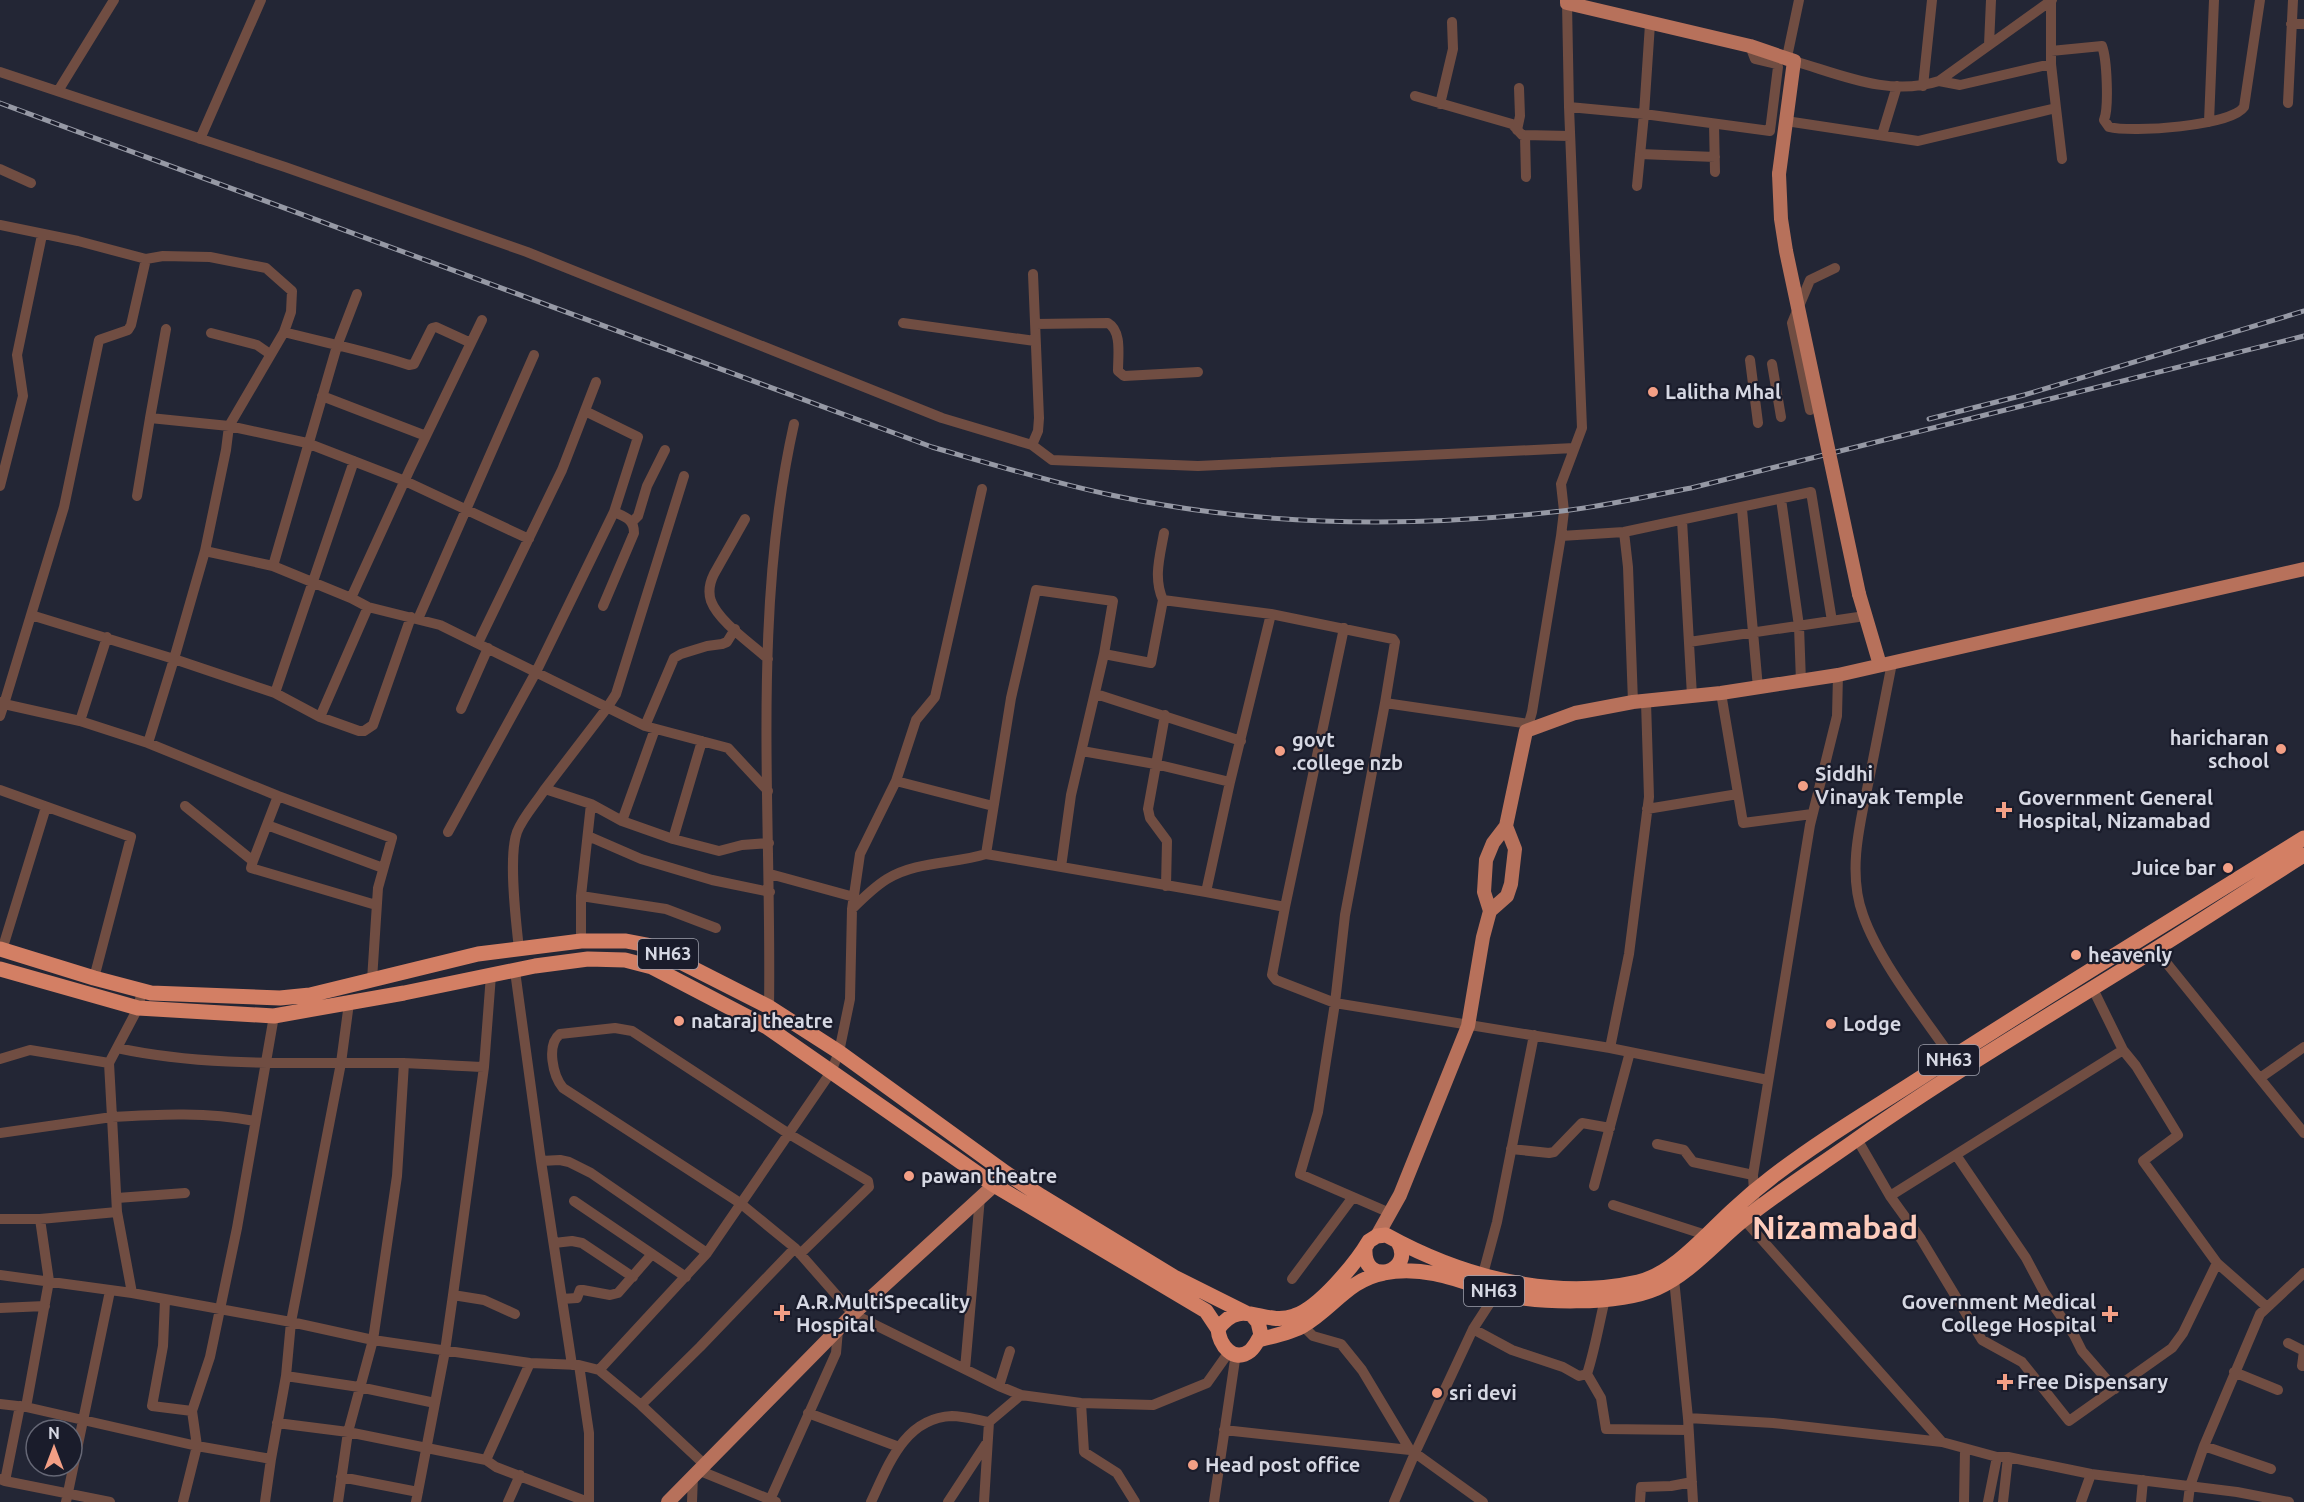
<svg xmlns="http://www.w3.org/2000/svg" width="2304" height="1502" viewBox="0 0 2304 1502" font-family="Ubuntu,sans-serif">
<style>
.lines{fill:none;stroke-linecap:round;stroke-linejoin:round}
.minor{stroke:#704d42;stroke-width:10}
.major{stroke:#b7715b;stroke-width:14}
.highway{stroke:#d37f64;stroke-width:15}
.rail-casing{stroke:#9699a5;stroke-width:5}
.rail{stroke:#1a1c2b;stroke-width:3;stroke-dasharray:9;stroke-linecap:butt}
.major-bridge{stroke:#b7715b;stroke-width:14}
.poi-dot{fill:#f39f85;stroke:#1a1c2b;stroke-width:2}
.labels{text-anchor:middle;stroke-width:4.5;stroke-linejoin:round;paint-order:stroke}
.shield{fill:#1a1c2b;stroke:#9ea0ac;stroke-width:1.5}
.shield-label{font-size:18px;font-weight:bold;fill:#d6d8e3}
.poi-label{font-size:20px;font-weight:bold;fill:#d6d8e3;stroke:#1a1c2b;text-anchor:start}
.town-label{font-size:32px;font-weight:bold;fill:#fdccbc;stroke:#1a1c2b}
</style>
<rect width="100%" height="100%" fill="#232635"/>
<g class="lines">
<path class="minor" d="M2291,24h13
M1989,45l2,-45
M2051,51l51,-5c5,13 7,62 2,74l5,7c23,6 122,-1 135,-20l16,-107
M1787,57l12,-57
M1794,61c48,14 95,36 145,20l113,-81
M0,72l285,95 242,85 415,166 90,27 20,15 146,6 376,-18
M1939,81l21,4 91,-21
M1923,86l9,-86
M58,91l56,-91
M1415,96l97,28 10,11 48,1
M2288,103l5,-103
M1440,104l13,-55 -1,-27
M1569,107l75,7 6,-90
M2056,108l6,51
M1786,121l132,20 138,-33 -5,-44v-62
M2209,122l5,-122
M1714,124l1,48
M1517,130l3,-14 -1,-28
M1882,135l15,-49
M1525,136l1,41
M200,139l61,-139
M1640,154l75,3
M0,169l31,14
M1637,186l7,-72 126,17 8,-64 -2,-3 -21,-5 -5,-13
M0,225l78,16 68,18 -15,66 -3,5 -29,10 -35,167 -33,108 143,44 -26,84 -68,-22 -76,-17 -4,12
M146,259l17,-3 47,1 56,11 26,23 -1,21 -7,20 -55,94 -3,24 -21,101 68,15 78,32 17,9 72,18 205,101 83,22 40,43
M903,323l132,18
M1035,324l73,-1c14,8 10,32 10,48l6,5 74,-4
M166,329l-16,89 79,8 78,17 98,38 124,58
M284,332c42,11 84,19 125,33l5,-1 18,-36 4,-1 35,16
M211,333l46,12 13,9
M1750,360l8,63
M1772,364l9,53
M322,396l104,40
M1810,410l-18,-87 18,-43 25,-12
M1032,445l6,-14 1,-13 -6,-144
M0,486l23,-90 -6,-41 25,-120
M137,496l13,-78
M1781,499l18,127 2,56
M1742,509l16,179
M745,519l-31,55c-4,8 -6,18 -3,27 8,21 41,43 57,58
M1682,520l10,176
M632,522l6,-6 9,-30 18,-36
M1624,532l4,35 5,135
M1561,536l63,-4 187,-40 21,129
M205,551l-31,108 101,34 45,24 39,14h5l9,-6 38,-108
M273,566l64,-220 20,-52
M351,598l59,-129 72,-149
M1163,600c-10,-22 -3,-44 1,-67
M603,606l31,-73c0,-14 -9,-16 -20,-21
M418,619l116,-264
M1689,642l176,-26
M478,643l84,-173 34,-88
M1892,663c-7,35 -14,71 -21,107 -9,46 -25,99 -8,145 16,46 60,101 89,143
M275,693l79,-232
M1721,693l22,130 69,-9
M1096,694l145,47
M0,702l4,2 27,-89
M1385,703l-40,212 -10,88 275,45 158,32
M461,709l27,-61
M1165,715l-17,94 2,9 17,23 -1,45
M320,717l48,-110
M80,721l27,-84
M645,726l29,-68 7,-4 26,-8 15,-2 5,-2 8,-13
M1527,730l5,-18 29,-176 3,-25 -3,-27 21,-56 -13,-321 -2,-104
M148,743l130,53 114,42 -14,50 -6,92
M1082,751l73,13 75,18
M896,781l20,-61 19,-23 47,-208
M545,789l62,-81 9,-14 68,-218
M0,790l131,47 -37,141
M185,806l68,55 -2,7 125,37
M1647,809l91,-15
M622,821l33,-92
M267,825l116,43
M448,832l88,-160 78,-160 24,-75 -53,-26
M588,836l53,23 71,21 58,12
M673,839l29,-98
M253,861l25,-65
M1061,867l10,-72 33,-141
M770,874l84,23
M1206,892l-220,-38 25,-156 25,-108 77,11 -9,53 47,9 12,-63 108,14
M581,896l10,-92
M1285,907l59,-279
M852,909c11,-11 22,-22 35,-30 29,-18 67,-15 99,-25
M581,941v-45l85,13 50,19
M519,949c-3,-27 -11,-93 -2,-117 6,-15 19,-29 28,-43l46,15 31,17 51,18 46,12 23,-6 27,-2
M2,950l44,-143
M2156,950l148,183
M515,971l26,190 31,204
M769,1007c3,-194 -18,-392 25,-583
M117,1048c93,20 189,14 284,15 28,1 56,3 83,4
M1610,1048l19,-94 20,-157 -3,-95
M0,1059l30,-9 79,13
M2260,1078l44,-31
M0,1133l112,-16 -3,-54 29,-55 4,-17
M1857,1139l33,57 31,43 61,101 40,22 47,59 103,-73 11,-15 34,-70 -74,-102 35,-26 -42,-69 -13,-16 -31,-63
M1657,1144l27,6 9,12 60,13
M1511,1149l38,4 5,-1 28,-29 28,5
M1956,1155l70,103 18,34 30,43 8,16 33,38
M541,1161l19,-1 9,2 22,11 116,80
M1594,1186l36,-134
M1890,1196l233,-146
M117,1198l68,-5
M574,1201l112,76
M1613,1205l93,30
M1755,1211l-2,-36 57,-350 27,-109 1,-41
M1390,1213l-90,-39 18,-62 17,-109 -59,-23 -4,-5 13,-68 -79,-15 24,-110 41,-168 122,25 2,3 -10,61 144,21
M1740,1215l202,227 55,15h11l83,17 146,18 52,10
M0,1219h40
M554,1243l18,-2 10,2 51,34
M800,1254l69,-67 -1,-6 -79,-47 -157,-103 -17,-3 -55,6c-14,11 -7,42 3,54l177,115 55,45 58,66 146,72 22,9 60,8 72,2 54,-22 22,-31
M2217,1263l50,44
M1483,1274l14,-52 37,-187
M0,1275l132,18 159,29 82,18 157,23 49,2 20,5 42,35 63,59
M1292,1279l61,-82
M1674,1279l14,139 5,84
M132,1293l-15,-81 -5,-95c49,-3 95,-5 143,4
M453,1295l31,5 31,14
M562,1299l15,-1 3,-8h3l27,5 8,-2 34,-39
M165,1300l-2,46 -11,60 40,5 18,-54 27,-129 37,-212
M0,1308l45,-2
M1299,1322l14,14 28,8 21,26 48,80 5,3 58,-124 24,-37
M1473,1329l39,21 51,17 16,9 8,-2c8,-25 12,-50 18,-75
M2288,1343l16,8 -2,15h2
M579,1365l10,68v69
M965,1369l15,-172
M599,1370l108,-117 124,-181 8,-20 11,-53 2,-90 8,-55 36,-73 97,25
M2234,1372l44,18
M1587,1374l14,24 5,31 82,1
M286,1376l73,11 76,16
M999,1386l11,-35
M1081,1403l3,49 33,21 18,29
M0,1404l26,3 171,39 74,13 15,-83 5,-54 50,-259 8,-60
M641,1405l59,-58 95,-99
M26,1407l23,-126 -9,-62 77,-7
M808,1413l91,34
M1688,1418l85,5 169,19
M277,1423l71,9 138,28 10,7 92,35
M1224,1430l186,20
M2204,1446l67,23
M486,1460l44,-97
M698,1470l78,32
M341,1477l77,15
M0,1479l5,2 15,-75
M5,1481l105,21
M66,1502l44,-211
M183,1502l14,-56 -5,-35
M265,1502l6,-43
M338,1502l10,-70 25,-92 24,-164 7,-113
M416,1502l29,-151 8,-56 31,-228 7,-92
M508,1502l12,-27
M692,1502l1,-27
M769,1502l67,-149 2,-23
M871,1502c17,-36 33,-84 81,-86 12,0 25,4 37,6l32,-27
M948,1502l38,-58
M984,1502l5,-80
M1214,1502l22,-149
M1394,1502l21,-49 68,49
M1640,1502l1,-15 30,-1 21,-4
M1964,1502l1,-52
M1988,1502l9,-45
M2003,1502l5,-45
M2081,1502l10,-28
M2141,1502l2,-22
M2188,1502l2,-16 14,-40 56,-132 44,-41"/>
<path class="major" d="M1567,0v3l183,43 44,15 -15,113
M1859,594l21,71
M1490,911l17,-15 4,-12 4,-35 -9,-23 20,-95 49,-18 58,-11 88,-9 117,-18 466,-106
M1377,1236l23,-41 68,-169 15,-89 7,-26 -6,-19 2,-32 7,-17 13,-17
M668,1502l185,-188 149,-136"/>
<path class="highway" d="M0,949l94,29 57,15 129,5 30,-3 168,-41 103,-13h45l21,4 122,62 70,45 167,121 35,23 133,81 72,36
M0,969l138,39 136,8 130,-23 131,-27 53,-7 37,1 27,7 115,60 227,158 212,126 12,18
M1365,1249c-2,39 51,23 33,-7
M1252,1315l6,7 3,13c-3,5 -6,12 -11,16 -17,13 -31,-7 -32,-22 23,-33 45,-2 76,-13 25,-8 62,-53 75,-75l8,-5 9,-1c76,42 166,66 252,47 36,-8 70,-50 97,-74 12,-11 24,-21 37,-31 49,-38 104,-70 156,-104 124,-80 250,-157 376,-235
M1258,1340c15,-4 33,-7 46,-15 28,-16 45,-46 80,-52 39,-8 75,7 111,19 40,12 123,13 162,-4 32,-14 58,-45 85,-67 37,-30 79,-56 118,-84 96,-67 197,-126 296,-188 50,-31 98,-63 148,-94"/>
<g class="rail-casing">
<path id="rail" d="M0,103l932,344c59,17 118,35 179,48 148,32 301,33 451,16 43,-5 86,-15 129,-23l613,-152
M1929,419l95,-24 280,-84"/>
</g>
<use href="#rail" class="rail"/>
<path class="major-bridge" d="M1779,174l2,45 5,32 73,343"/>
</g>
<g class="poi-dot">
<circle cx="1653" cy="392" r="6"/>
<circle cx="2281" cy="749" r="6"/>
<circle cx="1280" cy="751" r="6"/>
<circle cx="1803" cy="786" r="6"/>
<path d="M2001 801h6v6h6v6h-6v6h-6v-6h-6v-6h6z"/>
<circle cx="2228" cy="868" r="6"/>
<circle cx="2076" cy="955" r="6"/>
<circle cx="679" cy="1021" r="6"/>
<circle cx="1831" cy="1024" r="6"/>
<circle cx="909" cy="1176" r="6"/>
<path d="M779 1304h6v6h6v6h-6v6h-6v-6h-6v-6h6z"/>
<path d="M2107 1305h6v6h6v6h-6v6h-6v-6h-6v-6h6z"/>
<path d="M2002 1373h6v6h6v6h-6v6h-6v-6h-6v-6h6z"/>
<circle cx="1437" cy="1393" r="6"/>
<circle cx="1193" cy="1465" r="6"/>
</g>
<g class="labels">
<g class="shield">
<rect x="638" y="939" width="60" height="30" rx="4.5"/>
<rect x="1919" y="1045" width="60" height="30" rx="4.5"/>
<rect x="1464" y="1276" width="60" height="30" rx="4.5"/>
</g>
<g class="shield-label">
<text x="668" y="960">NH63</text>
<text x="1949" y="1066">NH63</text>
<text x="1494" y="1297">NH63</text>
</g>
<g class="poi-label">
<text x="1665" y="399">Lalitha Mhal</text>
<text x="2269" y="745" text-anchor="end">haricharan<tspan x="2269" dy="23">school</tspan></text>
<text x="1292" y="747">govt<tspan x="1292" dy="23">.college nzb</tspan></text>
<text x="1815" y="781">Siddhi<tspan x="1815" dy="23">Vinayak Temple</tspan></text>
<text x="2018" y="805">Government General<tspan x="2018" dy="23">Hospital, Nizamabad</tspan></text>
<text x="2216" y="875" text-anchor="end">Juice bar</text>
<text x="2088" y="962">heavenly</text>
<text x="691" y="1028">nataraj theatre</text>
<text x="1843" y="1031">Lodge</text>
<text x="921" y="1183">pawan theatre</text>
<text x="796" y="1309">A.R.MultiSpecality<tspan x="796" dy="23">Hospital</tspan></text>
<text x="2096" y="1309" text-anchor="end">Government Medical<tspan x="2096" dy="23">College Hospital</tspan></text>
<text x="2017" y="1389">Free Dispensary</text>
<text x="1449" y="1400">sri devi</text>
<text x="1205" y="1472">Head post office</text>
</g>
<g class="town-label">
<text x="1835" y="1239">Nizamabad</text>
</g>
</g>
<g transform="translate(54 1448)"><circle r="28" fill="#1a1c2b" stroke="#656775" stroke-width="1.5"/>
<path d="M0-4.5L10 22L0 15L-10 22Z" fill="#f39f85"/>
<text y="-9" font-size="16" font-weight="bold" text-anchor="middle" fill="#d6d8e3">N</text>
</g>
</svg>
